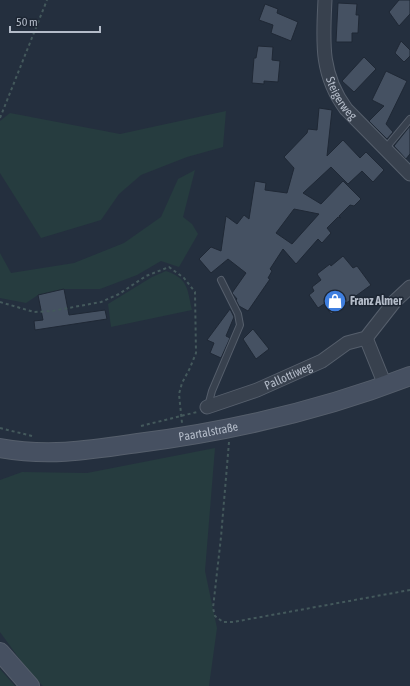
<svg xmlns="http://www.w3.org/2000/svg" width="410" height="686" viewBox="0 0 410 686" font-family="'Asap Condensed',sans-serif">
<style>
.green{fill:#263c3f}
.building{fill:#455162;stroke:#1f2835;fill-rule:evenodd}
.lines{fill:none;stroke-linecap:round;stroke-linejoin:round}
.lane-casing{stroke:#565f6c;stroke-width:8}
.street-casing{stroke:#565f6c;stroke-width:15}
.secondary-casing{stroke:#565f6c;stroke-width:20}
.path{stroke:#44595c;stroke-width:2;stroke-dasharray:3 3;stroke-linecap:butt}
.lane{stroke:#38414e;stroke-width:6}
.street{stroke:#38414e;stroke-width:13}
.secondary{stroke:#465061;stroke-width:18}
.labels{text-anchor:middle;stroke-width:3;stroke-linejoin:round;paint-order:stroke}
.street-label{font-size:12px;fill:#b4bcc9;stroke:#1d2633}
.poi-label{font-size:12px;font-weight:bold;fill:#b4bcc9;stroke:#1d2633;text-anchor:start}
</style>
<rect width="100%" height="100%" fill="#242f3e"/>
<path class="green" d="M226,111l-3,36 -36,10 -46,18 -22,19 -18,26 -60,18 -41,-65v-52l10,-8 110,21z
M195,170l-12,47 9,7 6,10 -19,33 -18,-6 -24,14 -37,14h-36l-26,6 -12,8 -26,-5v-45l11,20 63,-10 50,-20 37,-26 17,-38z
M166,271c23,8 21,18 26,39l-81,17 -3,-23 44,-27z
M215,448l-10,123 12,57 -8,58h-166l-14,-14 -29,-40v-152l22,-8 65,1z
M0,669l15,17h-15z"/>
<path class="building" d="M399,0h11v14l-11,12 -10,-14z
M338,3l19,1 -1,11h3l-1,18h-6v9h-16z
M265,4l13,5 -1,4 21,9 -7,19 -20,-8 2,-8 -14,-5z
M401,41l9,9v6l-6,6 -9,-9z
M258,46l15,1 -1,13 8,1 -2,21 -14,-1v3l-12,-1 2,-25h2z
M364,57l12,12 -22,23 -12,-11z
M386,71l21,10 -21,43 7,8 -6,7 -18,-18 15,-15 -12,-6z
M319,108l13,2 -5,46 16,-16 17,18 6,-6 18,18 -11,12 -11,-11 -14,13 -17,-17 -28,26 18,11 22,-23 18,18 -7,7 -4,-1 -11,11 2,2 -3,-1 -11,11 4,5 -9,10 -4,-4 -22,25 -13,-15 -13,20 2,2 -4,7 2,1 -22,32 -9,-5 -3,-6 1,-1 -5,-6 14,-20 -18,-14 -17,14 -12,-14 12,-12 10,4 5,-35 11,8 7,-9 5,4 6,-38 11,2 -1,7 22,3 7,-25 -10,-11 23,-24 1,-4 9,1zM294,209l25,5 -27,30 -16,-11z
M410,126v28l-4,5 -12,-13z
M343,256l10,12 4,-2 14,19 -40,29 -7,-10 -6,4 -9,-13 5,-4 -2,-4 9,-7 -4,-6 13,-10 1,2z
M64,289l5,26 36,-5 2,9 -72,11 -1,-9 9,-1 -5,-25z
M230,309l4,8 -8,19 4,2 -9,20 -11,-5 4,-10 -7,-3z
M253,329l16,20 -13,10 -13,-20z"/>
<g class="lines">
<g class="lane-casing">
<path id="lane" d="M385,149l25,-30
M208,406l4,-15 28,-66 -2,-11 -17,-34"/>
</g>
<g class="street-casing">
<g id="street">
<path id="s1" d="M325,0c-2,41 -5,74 21,109l64,65"/>
<path d="M366,338l19,47"/>
<path id="s2" d="M207,407l50,-17 65,-29 25,-18 19,-5 29,-37 15,-14"/>
</g>
</g>
<g class="secondary-casing">
<g id="secondary">
<path id="s3" d="M0,448c49,9 90,2 138,-5 93,-12 185,-33 272,-67"/>
<path d="M0,652l30,34"/>
</g>
</g>
<path class="path" d="M0,118l47,-118
M0,302l34,10 18,-1 49,-9 18,-8 27,-18 23,-9 15,11 11,14 1,61 -6,15 -8,15 -3,11 3,29
M141,426l56,-14
M0,428l32,8
M229,442l-8,95 -8,71 2,8 8,6h10l177,-32"/>
<use href="#lane" class="lane"/>
<use href="#street" class="street"/>
<use href="#secondary" class="secondary"/>
</g>
<defs>
<g id="shop-disc" transform="scale(1.15)"><circle r="9.5" fill="#3f7fe0" stroke="#1d2633"/><path d="M-5-2.5h2.3a2.7 3.5 0 0 1 5.4 0H5L5.5 6h-11ZM-1.5-2.5h3a1.5 2.3 0 0 0-3 0Z" fill="#fff"/></g>
</defs>
<g fill-rule="evenodd">
<use href="#shop-disc" x="335" y="301"/>
</g>
<g class="labels">
<g class="street-label">
<text dy="4" stroke="none"><textPath href="#s1" startOffset="102">Steigerweg</textPath></text>
<text dy="4" stroke="none"><textPath href="#s2" startOffset="87">Pallottiweg</textPath></text>
<text dy="4" stroke="none"><textPath href="#s3" startOffset="210">Paartalstraße</textPath></text>
</g>
<g class="poi-label">
<text x="350" y="305">Franz Almer</text>
</g>
</g>
<path d="M10 26v6h90v-6" fill="none" stroke="#b4bcc9" stroke-width="2"/>
<text x="16" y="26" font-size="12" fill="#b4bcc9" stroke="#1d2633" stroke-width="3" paint-order="stroke">50 m</text>
</svg>
